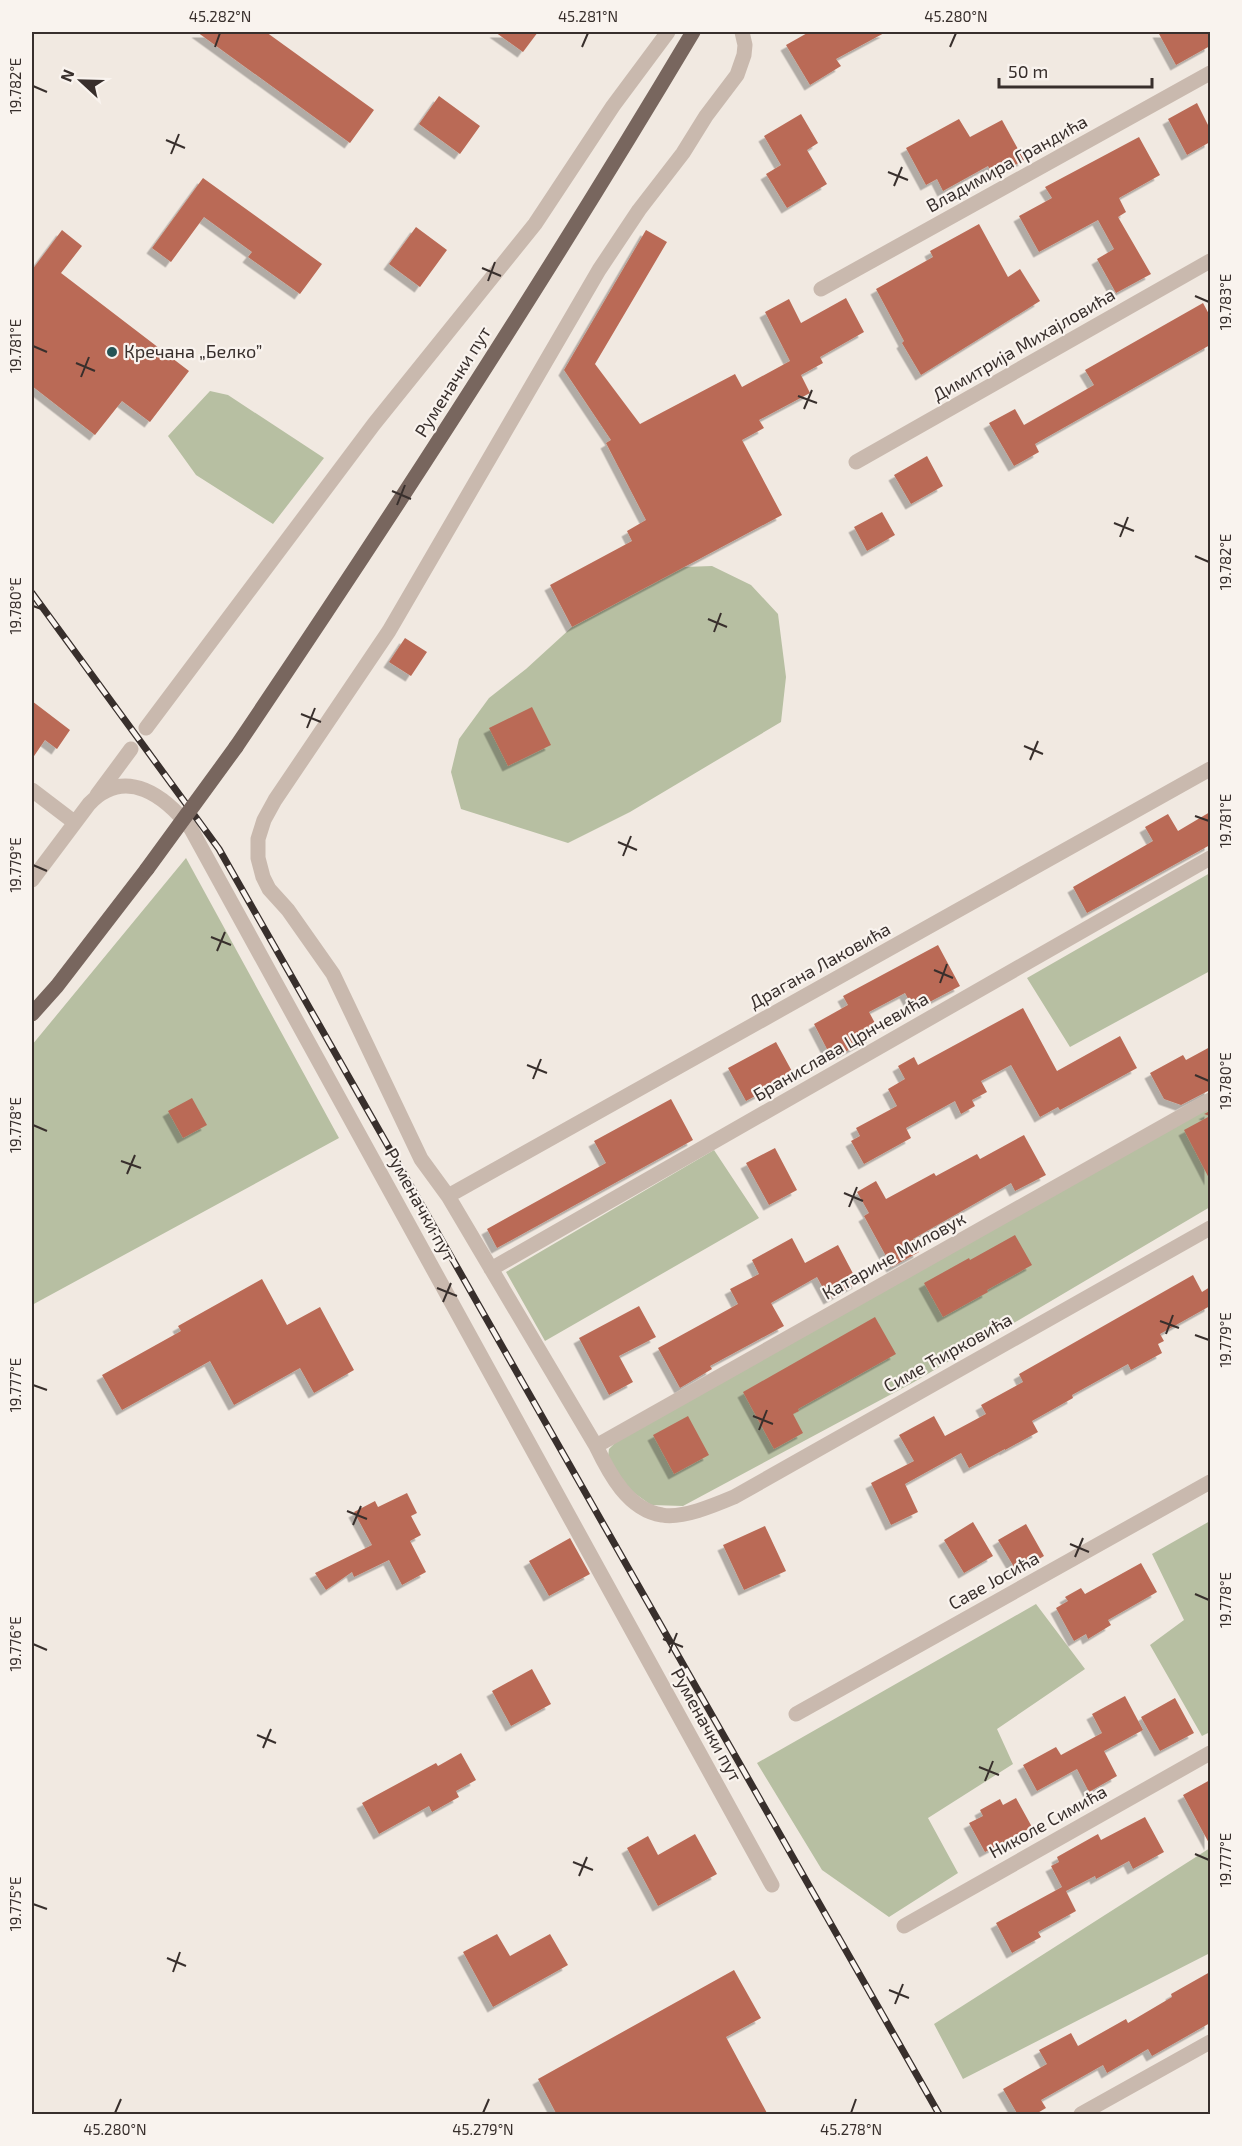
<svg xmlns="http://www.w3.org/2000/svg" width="1242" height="2146" viewBox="0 0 1242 2146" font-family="'Exo 2',sans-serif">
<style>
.green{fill:#b7bfa2}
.building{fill:#ba6b56;filter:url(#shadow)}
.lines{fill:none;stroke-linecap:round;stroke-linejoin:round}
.minor{stroke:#c9b9ae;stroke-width:15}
.major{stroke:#78665e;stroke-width:15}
.rail-casing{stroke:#382f2c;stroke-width:7}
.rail{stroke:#f9f3ee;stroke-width:4.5;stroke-dasharray:14;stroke-linecap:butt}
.major-bridge{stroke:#78665e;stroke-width:15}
.ticks{fill:none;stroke:#382f2c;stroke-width:2}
.poi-dot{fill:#255456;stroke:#f9f3ee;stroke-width:2}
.labels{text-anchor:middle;stroke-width:4.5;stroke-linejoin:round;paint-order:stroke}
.street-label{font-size:18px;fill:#382f2c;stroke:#f9f3ee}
.poi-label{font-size:18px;fill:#382f2c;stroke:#f9f3ee;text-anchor:start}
.neatline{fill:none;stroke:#382f2c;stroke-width:2}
.ticks-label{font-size:15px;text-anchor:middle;fill:#382f2c}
</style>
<defs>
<filter id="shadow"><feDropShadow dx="-5.5" dy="5.5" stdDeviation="0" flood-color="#0004"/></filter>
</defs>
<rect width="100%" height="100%" fill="#f1e9e1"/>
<path class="green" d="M210,391l18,4 96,63 -51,66 -77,-49 -28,-39z
M712,566l39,19 27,29 8,63 -5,45 -151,90 -62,31 -107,-34 -10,-37 8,-33 30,-41 37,-29 46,-42 112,-60z
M186,858l153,280 -307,167v-260z
M1210,873v98l-140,76 -43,-69z
M1210,1107v100l-296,175 -231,124 -32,-1 -28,-20 -15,-28 1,-8 8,-8z
M714,1150l45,68 -214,123 -39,-69z
M1210,1521v211l-8,4 -52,-91 34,-25 -32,-66z
M1036,1604l49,65 -88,60 16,35 -85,54 30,55 -69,44 -67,-47 -65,-107z
M1210,1848v105l-247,126 -29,-55z"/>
<path class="building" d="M197,32h69l108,78 -24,33z
M495,32h43l-15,20z
M809,32h77l-50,27 5,7 -31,19 -24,-40z
M1158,32h52v14l-34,19z
M439,96l41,30 -20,28 -41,-30z
M1197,103l13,26v13l-23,13 -19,-36z
M801,114l17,29 -11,7 20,34 -40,24 -21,-34 15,-9 -17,-29z
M959,119l11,18 32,-17 22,40 -30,17 -6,-11 -45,25 -6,-12 -11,6 -20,-37z
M1139,137l21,38 -41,23 7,14 -8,5 33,57 -35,19 -19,-34 17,-10 -16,-29 -59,32 -20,-36 33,-18 -7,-11z
M203,178l119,86 -22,30 -52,-37 4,-5 -48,-35 -33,45 -19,-14z
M979,224l29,53 12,-8 20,32 -119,74 -19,-32 2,-2 -28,-52 57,-32 -3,-6z
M416,227l31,23 -27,37 -31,-23z
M62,230l20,16 -21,27 128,98 -39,51 -28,-21 -27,34 -63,-49v-116z
M646,230l21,12 -72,122 45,60 95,-50 7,13 48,-26 -25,-49 24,-13 12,24 45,-25 18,34 -44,25 3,6 -22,12 9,18 -51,27 5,8 -22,12 40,75 -210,112 -22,-42 82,-44 -5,-10 19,-11 -40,-77 5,-3 -47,-70z
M1203,303l7,13v29l-175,99 4,8 -25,14 -25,-43 26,-14 9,16 70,-40 -9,-15z
M927,456l16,30 -32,18 -17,-29z
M882,512l13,23 -28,16 -13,-24z
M405,638l22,14 -16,24 -22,-14z
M32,701l38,29 -13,19 -12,-9 -13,19z
M532,707l19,38 -43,21 -19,-38z
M1210,812v33l-123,68 -14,-26 80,-46 -8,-14 23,-13 10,17z
M938,945l22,41 -40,21 -4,-6 -5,3 -6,-11 -36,19 7,13 -5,13 -30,16 -14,-5 -13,-25 34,-19 -5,-9z
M1023,1008l34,63 63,-35 17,32 -77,42 -2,-3 -18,10 -29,-52 -30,16 6,11 -15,8 3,6 -14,8 -6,-13 -49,27 5,10 -47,26 -13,-23 9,-5 -4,-8 41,-22 -9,-17 17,-10 -7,-13 16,-9 4,8z
M776,1042l18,33 -48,26 -18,-33z
M1210,1047v43l-29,15 -17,-6 -14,-26 33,-18 3,5z
M192,1098l15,27 -24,13 -15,-27z
M671,1099l22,41 -196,108 -10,-19 119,-66 -12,-22z
M1210,1111v69l-26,-50 26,-14 -6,-2z
M1024,1135l22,40 -31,16 -4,-8 -98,56 6,13 -27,15 -28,-51 5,-3 -12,-21 19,-11 10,18 48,-26 2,3 41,-22 3,5z
M775,1148l22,42 -28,15 -23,-42z
M1015,1235l17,30 -45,25 1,2 -45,25 -19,-34 45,-25 1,2z
M792,1238l13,25 33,-18 20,38 -29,16 -12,-22 -46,26 13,23 -74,40 2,3 -32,19 -22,-40 80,-44 -8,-15 29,-15 -7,-14z
M1193,1275l9,17 8,-5v19l-50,28 4,7 -6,3 4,9 -31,17 -3,-6 -56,31 1,3 -41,23 6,11 -33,18v-1l-36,19 -8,-15 -56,31 13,28 -27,13 -20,-42 43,-22 -15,-26 35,-19 11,20 41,-22 -5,-9 42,-23 -4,-8z
M262,1279l25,46 33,-18 34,63 -40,23 -14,-25 -66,37 -24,-44 -88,49 -20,-35 79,-44 -3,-5z
M639,1306l17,31 -37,19 14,26 -24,13 -30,-57z
M875,1317l21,37 -98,55 1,2 -6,3 10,19 -29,16 -31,-57z
M688,1416l21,39 -35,19 -21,-39z
M407,1493l10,20 -6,3 10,19 -11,6 16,31 -24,13 -13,-25 -35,17 -2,-5 -26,18 -11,-17 57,-28 -18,-33 21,-11 3,6z
M973,1522l20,34 -29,17 -20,-33z
M1026,1524l18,32 -27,16 -19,-32z
M765,1526l21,45 -42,19 -21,-45z
M570,1538l20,36 -41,22 -20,-35z
M1141,1563l16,29 -49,28 3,5 -23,14 -2,-5 -12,7 -18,-33 12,-7 -3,-4 16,-9 4,6z
M532,1669l19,35 -40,22 -19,-35z
M1125,1696l18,34 -39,21 13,25 -28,16 -12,-23 -40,22 -14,-26 33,-18 5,8 41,-22 -10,-19z
M1175,1698l19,35 -34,18 -19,-34z
M461,1753l15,27 -20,11 3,6 -27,15 -3,-6 -50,28 -17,-31 74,-40 2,3z
M1210,1780v65l-27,-50z
M1016,1798l16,29 -47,25 -16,-29 14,-7 -3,-6 20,-11 3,6z
M1145,1817l19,35 -31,17 -4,-8 -33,18 -1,-3 -29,15 10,20 -38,21 3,5 -29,16 -16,-30 66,-36 -11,-21 8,-4 -2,-5 41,-23 3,6z
M695,1834l22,40 -59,32 -31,-58 21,-12 10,19z
M497,1934l13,22 40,-22 18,31 -75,42 -30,-55z
M734,1970l27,48 -35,19 42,78h-211l-19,-36z
M1210,1972v51l-58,33 -4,-7 -41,24 -4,-8 -62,35 5,8 -12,7h-16l-15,-26 44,-25 -8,-14 32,-17 7,13 48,-27 2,4 44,-26 -1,-3z"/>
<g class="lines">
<path class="minor" d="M742,32l3,13 -1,10 -7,20 -31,41 -23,37 -44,57 -40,60 -210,361 -114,169 -11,20 -6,19v19l5,19 6,12 19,21 45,64 88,185 27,37 148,250c13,27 32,64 66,69 20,4 53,-10 72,-18l476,-269
M821,289l389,-216
M856,462l354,-201
M146,728l228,-304 161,-200 78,-118 55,-74
M32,790l42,32
M97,795l34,-46
M32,880l57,-76c37,-39 77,-7 102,25l581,1056
M448,1196l762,-427
M491,1269l719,-411
M596,1446l614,-346
M796,1714l414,-232
M904,1926l306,-173
M1081,2114l129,-72"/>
<path class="major" d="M236,747c158,-234 312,-472 457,-715
M32,1014l25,-28 90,-117"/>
<g class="rail-casing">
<path id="rail" d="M32,593l187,256 720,1265"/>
</g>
<use href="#rail" class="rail"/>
<path class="major-bridge" d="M147,869l89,-122"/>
</g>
<path class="ticks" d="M215,47l5,-14M582,47l6,-14M950,47l6,-14M33,86l14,6M166,140l19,8M171,154l8,-20M888,172l20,8M894,186l8,-19M482,268l19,8M488,281l7,-19M1195,296l14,6M33,346l14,6M76,363l19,8M81,377l8,-20M798,396l19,7M804,409l8,-19M392,491l19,8M397,505l8,-20M1114,523l20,8M1120,537l8,-20M1195,556l14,6M33,606l14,5M708,619l19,8M714,632l7,-19M301,714l20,8M307,728l8,-20M1024,746l19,8M1030,760l8,-19M1195,816l14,5M618,842l19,8M623,856l8,-20M33,865l14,6M211,937l20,8M217,951l8,-19M934,970l19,8M940,983l7,-19M527,1065l20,8M1195,1075l14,6M533,1079l8,-20M33,1125l14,6M121,1161l20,7M127,1174l8,-19M844,1193l19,8M849,1207l8,-20M437,1288l20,8M443,1302l8,-19M1160,1321l19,7M1166,1334l7,-19M1195,1335l14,5M33,1385l14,5M753,1416l20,8M759,1430l8,-20M347,1511l20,8M353,1525l8,-19M1070,1544l19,8M1075,1557l8,-19M1195,1594l14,6M663,1639l20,8M33,1644l14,6M669,1653l8,-20M257,1735l19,8M263,1748l8,-19M979,1767l20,8M985,1781l8,-20M1195,1854l14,6M573,1862l20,8M579,1876l8,-19M33,1904l14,5M167,1958l19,8M173,1972l7,-20M889,1990l20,8M895,2004l8,-20M115,2113l6,-14M483,2113l6,-14M851,2113l5,-14"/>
<circle class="poi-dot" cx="112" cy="352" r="6"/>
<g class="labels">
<g class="street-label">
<text transform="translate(1007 164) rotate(-29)" y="6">Владимира Грандића</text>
<text transform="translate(1024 345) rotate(-30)" y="6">Димитрија Михајловића</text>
<text transform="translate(453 382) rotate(-58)" y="6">Руменачки пут</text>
<text transform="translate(820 966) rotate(-29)" y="6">Драгана Лаковића</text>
<text transform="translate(841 1047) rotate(-30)" y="6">Бранислава Црнчевића</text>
<text transform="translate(420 1205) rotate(61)" y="6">Руменачки пут</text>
<text transform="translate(894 1256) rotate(-29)" y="6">Катарине Миловук</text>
<text transform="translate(948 1353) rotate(-29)" y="6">Симе Ћирковића</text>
<text transform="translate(994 1581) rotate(-29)" y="6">Саве Јосића</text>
<text transform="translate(706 1725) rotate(61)" y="6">Руменачки пут</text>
<text transform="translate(1048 1822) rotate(-29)" y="6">Николе Симића</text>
</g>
<g class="poi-label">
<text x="124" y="358">Кречана „Белко”</text>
</g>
</g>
<rect width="1242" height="2146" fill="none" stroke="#f9f3ee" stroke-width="66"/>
<g transform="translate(81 81) rotate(292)" stroke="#f9f3ee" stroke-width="4.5" paint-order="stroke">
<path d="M0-4.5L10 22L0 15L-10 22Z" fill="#382f2c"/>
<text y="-9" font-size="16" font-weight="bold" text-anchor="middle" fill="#382f2c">N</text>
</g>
<path d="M999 78v9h153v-9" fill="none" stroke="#382f2c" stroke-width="3"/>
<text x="1008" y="78" font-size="18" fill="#382f2c" stroke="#f9f3ee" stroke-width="4.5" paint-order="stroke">50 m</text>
<rect x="33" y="33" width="1176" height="2080" class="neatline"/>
<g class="ticks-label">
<text x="220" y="22">45.282°N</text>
<text x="588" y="22">45.281°N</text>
<text x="956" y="22">45.280°N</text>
<text transform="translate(16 86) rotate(-90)" y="5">19.782°E</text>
<text transform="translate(1226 302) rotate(-90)" y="5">19.783°E</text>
<text transform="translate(16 346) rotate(-90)" y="5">19.781°E</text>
<text transform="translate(1226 562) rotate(-90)" y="5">19.782°E</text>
<text transform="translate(16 606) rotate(-90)" y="5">19.780°E</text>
<text transform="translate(1226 821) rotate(-90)" y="5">19.781°E</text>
<text transform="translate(16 865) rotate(-90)" y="5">19.779°E</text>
<text transform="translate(1226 1081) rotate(-90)" y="5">19.780°E</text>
<text transform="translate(16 1125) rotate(-90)" y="5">19.778°E</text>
<text transform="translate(1226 1340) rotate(-90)" y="5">19.779°E</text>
<text transform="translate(16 1385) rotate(-90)" y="5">19.777°E</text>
<text transform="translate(1226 1600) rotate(-90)" y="5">19.778°E</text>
<text transform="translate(16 1644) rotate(-90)" y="5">19.776°E</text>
<text transform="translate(1226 1860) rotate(-90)" y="5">19.777°E</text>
<text transform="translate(16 1904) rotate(-90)" y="5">19.775°E</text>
<text x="115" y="2135">45.280°N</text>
<text x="483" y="2135">45.279°N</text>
<text x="851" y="2135">45.278°N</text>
</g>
</svg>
